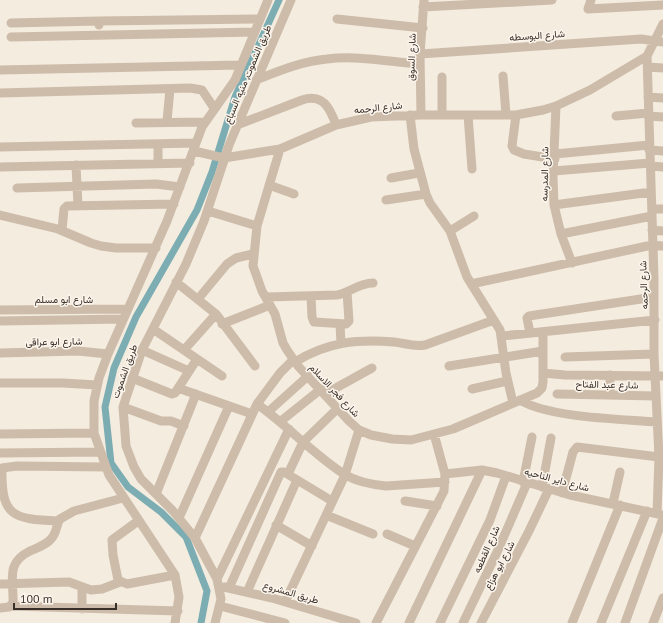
<svg xmlns="http://www.w3.org/2000/svg" width="663" height="623" viewBox="0 0 663 623" font-family="'PT Sans',Vazirmatn,sans-serif">
<style>
.lines{fill:none;stroke-linecap:round;stroke-linejoin:round}
.canal{stroke:#7cadb3;stroke-width:7}
.minor{stroke:#cdbcaa;stroke-width:9}
.labels{text-anchor:middle;stroke-width:3;stroke-linejoin:round;paint-order:stroke}
.street-label{font-size:10px;fill:#3a302a;stroke:#fbf5ec}
</style>
<rect width="100%" height="100%" fill="#f4ecdf"/>
<g class="lines">
<path class="canal" d="M201,623l6,-32 -21,-54 -25,-25 -33,-25 -17,-24 -6,-56 9,-39 22,-51 61,-107 15,-38 23,-75 44,-97"/>
<path class="minor" d="M591,0l-3,9 75,-4
M423,7l129,-7
M337,19l86,9
M99,21l161,-2
M11,23l88,-2v4
M11,37l244,-5
M420,54l221,-15 22,3
M647,56l7,223v75l5,103 -2,57
M648,67l15,1
M0,70l241,-5
M503,76l3,39
M256,80c23,-9 47,-19 71,-21 31,-4 63,3 93,5
M0,93l190,-5 12,2 12,18
M648,97l15,1
M556,106l-3,71 1,28 7,29 11,29
M410,115l4,34 12,45 4,9 20,28 17,46 33,53 6,43 7,30
M421,115l-1,-61 4,-54
M442,115v-38
M468,115l4,54
M516,115l-4,31 2,4 10,4 31,5
M616,116l32,-3
M648,116l15,1
M167,121l3,-32
M136,123l68,-1
M237,125l65,-25c21,-7 28,8 34,25
M0,147l196,-4
M280,149l-23,77 -4,40 9,25 13,23 8,29 4,7 11,16 51,55 10,9 12,5 21,4 19,1 42,-11 84,-36 5,-5 1,-6v-50
M649,150l14,1
M194,151l30,7 56,-9 56,-24 35,-8 50,-2h95l27,-5 13,-4 34,-16 57,-34 16,-32
M555,154l94,-9
M158,163v-19
M76,165l2,41
M650,166l13,1
M0,167l190,-4
M554,171l96,-8
M391,178l28,-5
M269,185l25,9
M17,188l139,-4 24,3
M386,200l40,-6
M554,205l97,-13
M652,209h11
M208,211l49,15
M0,215l58,14 33,14 10,3 15,2h40
M62,230l2,-21 3,-3 107,-2
M652,230l11,1
M450,231l24,-15
M561,234l91,-18
M176,282l40,32 39,52
M471,284l181,-39 11,1
M311,296l1,21 2,5 32,2 3,-3 -2,-29
M266,297l71,-2c13,-2 21,-12 36,-12
M198,299l29,-35 9,-6 17,-4
M0,310l128,-1
M0,321l123,-2
M222,324l48,-19
M340,324l1,19
M153,329l69,47
M530,333l-3,-15 2,-2 125,-19
M502,336l153,-16
M142,350l47,21
M184,350l32,-36
M0,353l78,-2 30,3
M565,357l89,-3
M295,362c32,-20 62,-23 99,-20 11,1 19,5 31,3l69,-25
M449,366l94,-15
M543,373l22,2 98,1
M610,375v20
M132,378l40,16 3,-1 22,-34
M0,383h63l34,2
M178,388l74,26
M472,389l35,-8
M325,394l47,-26
M557,394l99,2
M520,400c29,18 102,19 137,22
M257,404c30,21 56,50 87,70 11,7 29,11 42,12l59,-4
M123,407l38,14h10l13,5
M268,412l40,-36
M281,421l40,-32
M0,434l94,-1
M0,453l100,-1
M288,474l15,-32 34,-33
M445,474l37,-4 15,3 73,22 93,20
M523,482l9,-45
M542,487l9,-49
M562,493l11,-41 4,-5 82,10
M156,494l40,-100
M405,501l32,5
M613,503l7,-31
M326,515l47,19
M179,518l50,-112
M58,521c-45,-2 -57,-4 -56,-53l15,-2 88,1
M138,521l-26,19 1,15 5,25 9,4 48,-9
M276,525l36,21
M387,534l28,12
M195,538l62,-134 23,-31 13,-13
M217,579l72,-150
M0,584l69,-2 22,8 11,-1 18,-7
M224,587l48,11 84,25
M229,588l52,-116h3l48,29
M247,592l50,-112
M285,602l60,-127 14,-45
M11,606l167,5
M220,606l65,17
M0,608l9,-1 4,-4c1,-22 -8,-40 17,-52 7,-3 16,-6 21,-12 6,-6 5,-14 9,-20l14,-8 49,-13
M82,609v-21
M175,623l4,-26 -4,-22 -66,-100 -15,-42v-32l5,-23 9,-24 59,-133 35,-94 33,-47 33,-80
M215,623l6,-24 -4,-20 -22,-41 -22,-27 -32,-32 -7,-12 -8,-21 -3,-39 19,-57 44,-86 18,-43 25,-76 62,-145
M376,623l68,-132 1,-17 -11,-40
M409,623l73,-153
M440,623l50,-103 16,-44
M463,623l35,-73 29,-67
M481,623l48,-92 20,-42
M572,623l48,-118
M601,623l46,-112
M625,623l38,-105
M653,623l10,-25"/>
</g>
<g class="labels">
<g class="street-label">
<text transform="translate(537 35) rotate(-4)" y="4">شارع البوسطه</text>
<text transform="translate(411 57) rotate(-88)" y="4">شارع السوق</text>
<text transform="translate(247 74) rotate(-67)" y="4">طريق الشموت, منيه السباع</text>
<text transform="translate(378 107) rotate(-6)" y="4">شارع الرحمه</text>
<text transform="translate(544 174) rotate(-89)" y="4">شارع المدرسه</text>
<text transform="translate(643 285) rotate(-92)" y="4">شارع الرحمه</text>
<text x="64" y="303">شارع ابو مسلم</text>
<text transform="translate(54 341) rotate(-1)" y="4">شارع ابو عراقى</text>
<text transform="translate(124 371) rotate(-70)" y="4">طريق الشموت</text>
<text transform="translate(607 384) rotate(1)" y="4">شارع عبد الفتاح</text>
<text transform="translate(335 390) rotate(47)" y="4">شارع فجر الاسلام</text>
<text transform="translate(557 479) rotate(15)" y="4">شارع داير الناحيه</text>
<text transform="translate(486 549) rotate(-66)" y="4">شارع القطعه</text>
<text transform="translate(499 565) rotate(-62)" y="4">شارع ابو هزاع</text>
<text transform="translate(291 592) rotate(16)" y="4">طريق المشروع</text>
</g>
</g>
<path d="M14 603v6h102v-6" fill="none" stroke="#3a302a" stroke-width="2"/>
<text x="20" y="603" font-size="12" fill="#3a302a" stroke="#fbf5ec" stroke-width="3" paint-order="stroke">100 m</text>
</svg>
